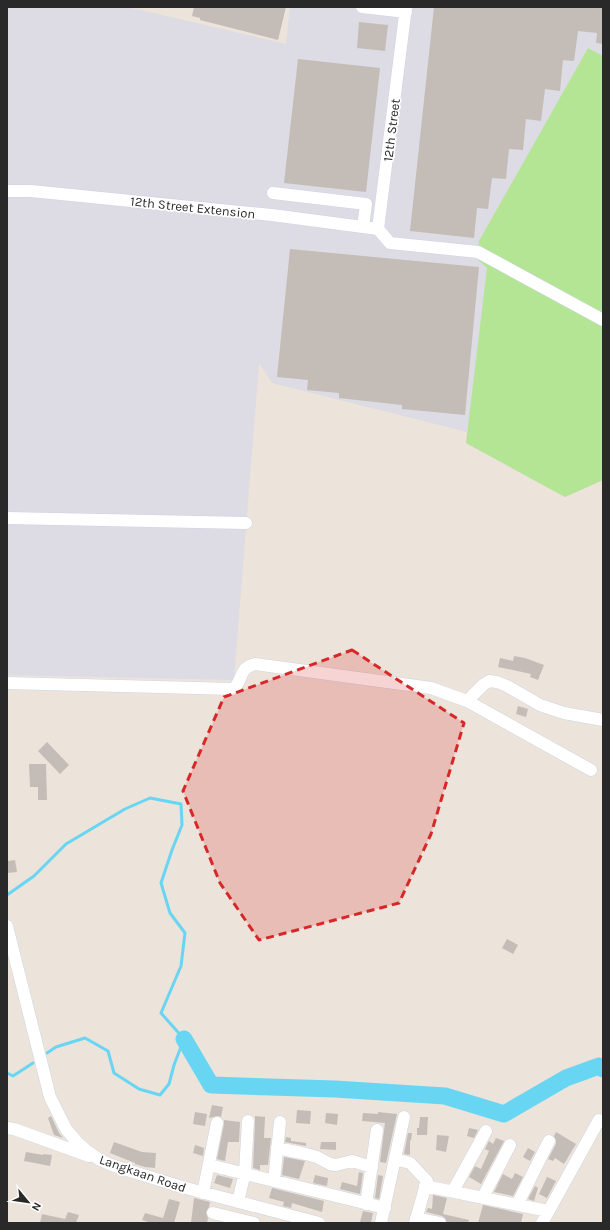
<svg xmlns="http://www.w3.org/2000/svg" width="610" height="1230" viewBox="0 0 610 1230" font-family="Karla,sans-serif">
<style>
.industrial{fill:#dddbe4}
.green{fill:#b4e594}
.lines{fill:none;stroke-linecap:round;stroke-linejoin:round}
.stream{stroke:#68d6f3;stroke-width:3}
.river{stroke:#68d6f3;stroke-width:17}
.building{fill:#c4bdb7}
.minor-casing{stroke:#cfd4e3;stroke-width:13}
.minor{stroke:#fff;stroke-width:12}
.marked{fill:#d62828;fill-opacity:0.2;stroke:#d62828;stroke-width:3;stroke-dasharray:8 5;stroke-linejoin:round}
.labels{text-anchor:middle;stroke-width:3.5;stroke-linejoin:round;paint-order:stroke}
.street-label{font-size:13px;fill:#292929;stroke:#fff}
</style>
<rect width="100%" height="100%" fill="#ece3da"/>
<path class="industrial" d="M7,7h114l16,2 149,35 4,-37h313v473l-38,17 -99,-54 1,-11 -195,-49 -13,-20 -25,317 -227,-5z"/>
<path class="green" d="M588,48l15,8v424l-38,17 -99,-54 21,-175 -10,-9 2,-18z"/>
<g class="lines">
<path class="stream" d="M7,895l27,-19 32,-32 59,-35 25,-11 31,6 1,21 -10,25 -11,33 9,30 15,20 -4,33 -20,47 23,26 -10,26 -5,19 -9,11 -21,-6 -25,-16 -6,-22 -23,-13 -29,9 -9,6
M7,1073l6,3 20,-13"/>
<path class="river" d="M184,1039l27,46 124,4 110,7 59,18 62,-36 33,-12 4,3"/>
</g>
<path class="building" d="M194,7h92l-8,33 -78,-20v-2l-8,-2z
M434,7h169v37l-7,-1 1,-10 -19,-2 -4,30 -11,-1 -3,31 -15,-2 -4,32 -15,-2 -3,31 -14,-1 -3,30 -14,-1 -4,31 -11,-1 -3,30 -64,-7z
M359,22l29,3 -3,26 -28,-3z
M298,59l82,9 -14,124 -82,-9z
M290,249l189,18 -14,148 -63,-6v-4l-63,-7v-5l-32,-3 1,-10 -31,-3z
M514,656l11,2 19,7 -6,15 -8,-3 1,-3 -33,-7 2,-9 13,3z
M518,706l10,3 -2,8 -10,-3z
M47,742l22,23 -9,9 -22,-23z
M29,764h17l1,36h-9v-13h-8z
M15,860l2,12 -10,1v-12z
M507,939l11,6 -5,9 -11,-6z
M212,1105l11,2 -2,10 -3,-1 -9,2z
M297,1110l14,1 -1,13 -14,-1z
M195,1112l12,2 -2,12 -12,-2z
M378,1112l19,2 -11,49 -6,-1 5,-39 -23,-2 1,-8 15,1z
M326,1113l12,1 -1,11 -12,-2z
M51,1116l8,17 4,5 -9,-3 -6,-17z
M255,1116l10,1 -1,21h7l-3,27h-8v5l-7,-2 2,-47z
M420,1117h8l-1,18h-10v-7h2z
M224,1120l16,2 -1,20h-11l-3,19 -8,-2 7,-35z
M469,1128l9,2 -4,8 -7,-2z
M556,1132l20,12 -12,20 -9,-6 -2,3 -5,-2 8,-15v-4l-2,-4z
M408,1133h4l-1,8 -1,-1v15l-6,-1z
M437,1135l12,1 -3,16 -10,-2z
M286,1137l5,1v3l15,2v3l-21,-4z
M496,1138l8,3 -23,43 -12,-7 6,-11 6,3 8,-18 -4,-2 4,-8 4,3z
M114,1142l28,10 14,1 -1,15 -10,-1 -10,-3v-1l-25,-10z
M321,1142h15v8l-16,-1z
M195,1145l9,3 -1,8 -10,-3z
M528,1148l7,4 -5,9 -7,-4z
M26,1152l17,3v-1l9,1 -2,11 -26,-5z
M284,1157l21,4 -6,18 -17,-4z
M359,1172l4,1 -3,21 -20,-5 2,-7 15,4z
M515,1173l8,4 -10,19 -19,-4 9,-18 9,5z
M217,1175l16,4 -3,9 -16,-5z
M315,1175l13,3 -1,8 -14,-3z
M378,1175l5,1 -4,23 -4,-1z
M547,1177l9,4 -9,17 -8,-4z
M535,1186l3,2 -4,13 -6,-2z
M272,1188l52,13 -2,11 -30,-9 -1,5 -8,-2 1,-4 -15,-4z
M433,1195l14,3 -4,16 26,6 -1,3h-21l-2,-5 -3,-2 -16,-4 2,-4 4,1z
M194,1198l16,4 -1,5 -3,5 2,6 -1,5h-16z
M169,1199l11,3 -6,21h-23l-9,-3 3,-7 18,5z
M483,1205l40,9 -2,9h-43z
M363,1211l10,2 -2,10 -11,-1z
M68,1212l11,3 -3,8h-36l2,-9 23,5z"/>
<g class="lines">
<g class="minor-casing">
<path id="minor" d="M362,7l44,5
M406,7l-28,222 12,14 88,9 125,68
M7,191h24l241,24 106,14
M273,193l93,11 -3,23
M7,518l239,5
M7,683l226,6c11,-9 5,-21 22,-25l176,24 36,13 124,69
M467,701l16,-16 6,-4 8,1 10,4 33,19 24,8 39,7
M7,926l43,171 16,32 11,13 10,9 13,9 14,6 68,21 137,36
M7,1128l7,1 75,27
M277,1148l29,6 11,3 13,7 6,1 16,-4 20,6
M395,1159l15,4 17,18 -12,42
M209,1165l176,43
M274,1181l6,-59
M425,1186l123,25
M453,1191l33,-60
M203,1193l14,-70
M483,1197l27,-52
M238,1202l7,-30 3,-51
M366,1204l11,-74
M517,1205l32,-64
M213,1213l41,10
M416,1218l24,5
M381,1223l23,-106
M542,1223l57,-103"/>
</g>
<use href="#minor" class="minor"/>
</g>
<path class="marked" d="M352,650l112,73 -33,111 -32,69 -140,37 -39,-57 -37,-92 41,-94z"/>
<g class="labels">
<g class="street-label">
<text transform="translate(391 130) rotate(-83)" y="5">12th Street</text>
<text transform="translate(193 207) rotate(6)" y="5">12th Street Extension</text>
<text transform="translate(143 1173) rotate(19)" y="5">Langkaan Road</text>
</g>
</g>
<rect width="610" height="1230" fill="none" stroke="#292929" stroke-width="16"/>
<g transform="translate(28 1202) rotate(119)" stroke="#ffffff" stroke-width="3" paint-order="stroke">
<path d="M0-3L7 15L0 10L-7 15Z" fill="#292929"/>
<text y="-6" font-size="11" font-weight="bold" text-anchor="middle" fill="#292929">N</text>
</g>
</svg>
